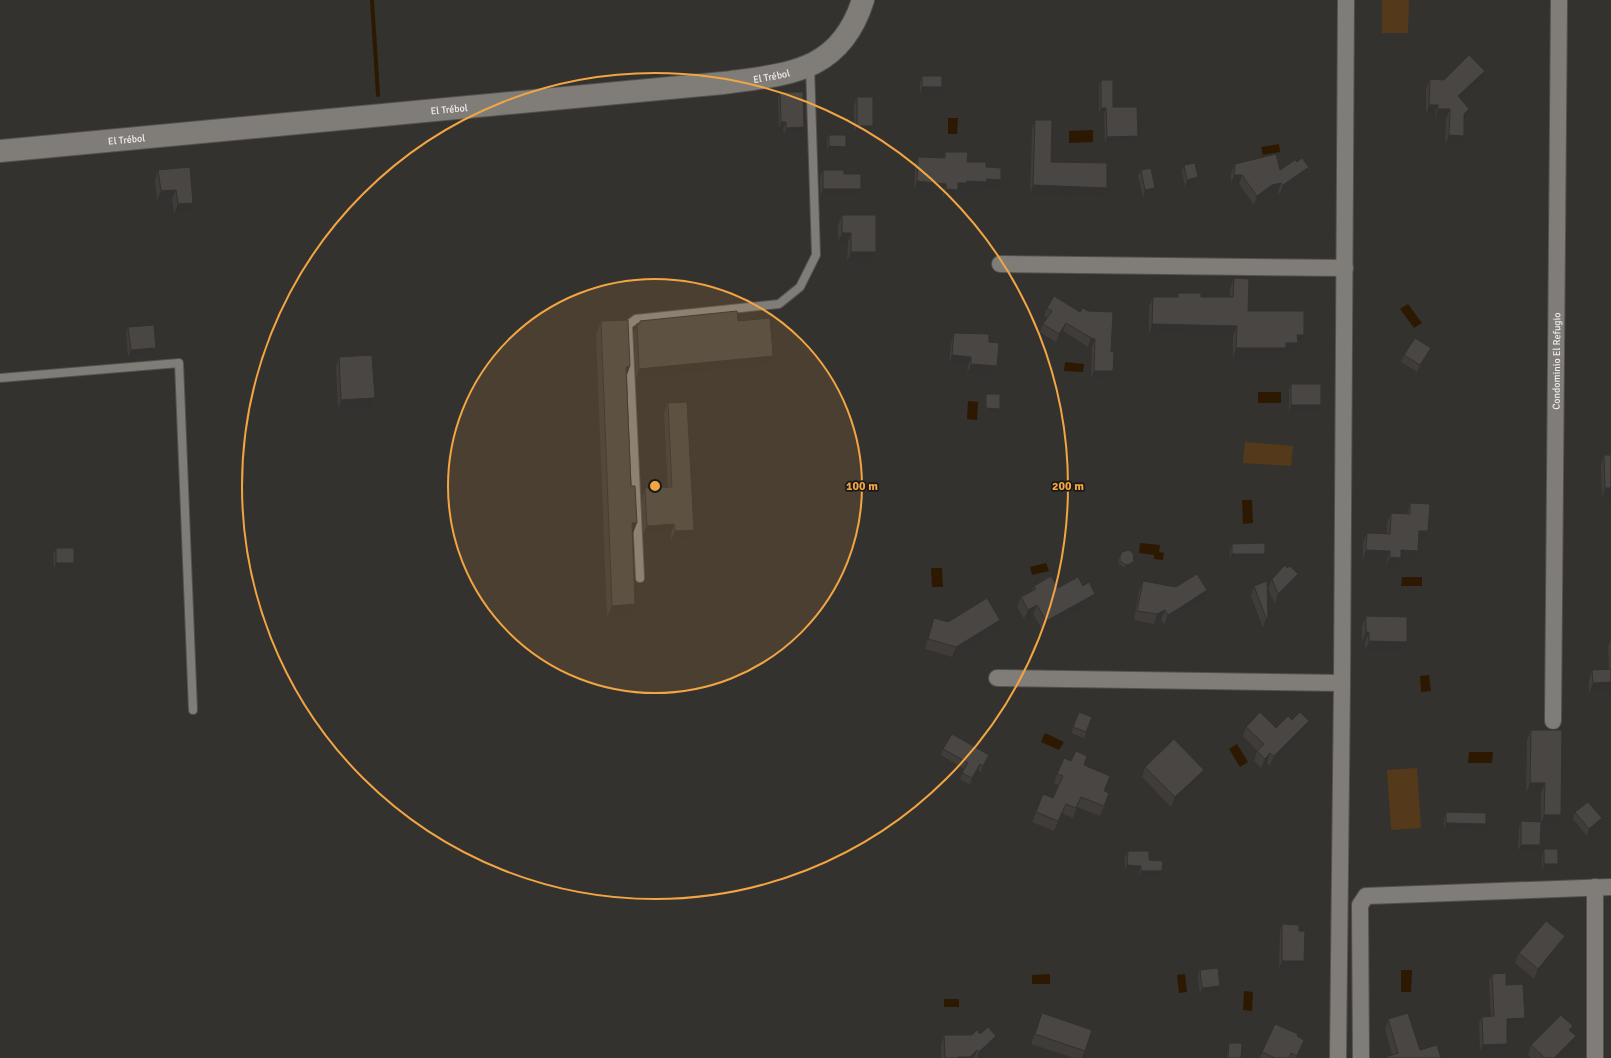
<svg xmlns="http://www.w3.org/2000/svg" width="1611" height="1058" viewBox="0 0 1611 1058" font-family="Signika,sans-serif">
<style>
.green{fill:#543a1b}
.water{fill:#2d1901}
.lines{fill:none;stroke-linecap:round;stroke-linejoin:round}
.stream{stroke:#2d1901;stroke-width:4}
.lane-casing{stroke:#53514e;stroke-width:10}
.street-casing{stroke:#53514e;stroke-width:18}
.secondary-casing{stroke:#53514e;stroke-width:24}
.lane{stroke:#807d79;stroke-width:8}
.street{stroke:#807d79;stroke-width:16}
.secondary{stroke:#807d79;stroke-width:22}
.wall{fill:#3f3c3a}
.shaded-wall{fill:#33312f}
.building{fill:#494643;stroke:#33312f}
.ring{fill:none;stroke:#f2a542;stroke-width:2}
.labels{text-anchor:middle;stroke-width:3.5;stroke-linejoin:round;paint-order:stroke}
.street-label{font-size:10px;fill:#efedeb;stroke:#1b1a19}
.centre{fill:#f2a542;stroke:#1b1a19;stroke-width:2}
.ring-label{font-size:12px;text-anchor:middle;font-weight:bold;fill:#f2a542;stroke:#1b1a19;stroke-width:3.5;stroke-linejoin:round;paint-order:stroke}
</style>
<rect width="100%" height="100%" fill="#34322f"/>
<path class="green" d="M1382,0h27l-1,33h-26z
M1245,442l48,4 -2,20 -48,-3z
M1417,768l4,60 -30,2 -4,-60z"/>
<path class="water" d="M948,118h10l-1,16h-9z
M1093,130v12l-24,1v-12z
M1279,144l1,8 -17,3 -2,-8z
M1408,304l14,19 -8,5 -14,-19z
M1065,362l19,2 -1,8 -19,-1z
M1258,392h23v11h-23z
M968,401l10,1 -1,18 -10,-1z
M1242,500h10l1,23 -10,1z
M1140,543l20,2 -1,7 5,1 -1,7 -9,-1v-4l-15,-2z
M1046,563l3,8 -17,4 -2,-8z
M931,568h11l1,19h-11z
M1402,577h20v9h-21z
M1429,675l2,16 -10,1 -1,-16z
M1045,733l19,9 -5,8 -18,-8z
M1237,744l11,18 -8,5 -11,-18z
M1469,752h24l-1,11h-24z
M1401,970h11l-1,22h-10z
M1050,974v10h-18v-9z
M1185,974l2,18 -8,1 -2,-18z
M1244,991l9,1 -1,19 -9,-1z
M944,999h15v8h-15z"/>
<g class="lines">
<path class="stream" d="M372,0l6,95"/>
<g class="lane-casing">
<path id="lane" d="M0,378l179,-15 14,347
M640,578l-12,-253 8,-6 143,-15 21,-17 16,-32 -6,-189"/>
</g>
<g class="street-casing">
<g id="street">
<path d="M1000,264l345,4"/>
<path d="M997,678l345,5"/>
<path id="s1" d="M1553,721l6,-721"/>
<path d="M1338,1058l4,-375 4,-683"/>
<path d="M1361,1058l-1,-153 6,-9 245,-9"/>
<path d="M1595,1058v-171"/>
</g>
</g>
<g class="secondary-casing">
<g id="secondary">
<path id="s2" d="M0,151l723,-68c65,-9 117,-10 140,-83"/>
</g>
</g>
<use href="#lane" class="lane"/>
<use href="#street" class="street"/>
<use href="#secondary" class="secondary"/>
</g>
<path class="wall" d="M922,76l18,18h-20v-11z
M1430,79l51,2 -20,19 5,18 -2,2 -4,25h-15l1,-26h-11v-4h-9v-26z
M1101,80l12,27 23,35 -31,1 -1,-29h-5v-28z
M780,92l24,35 -2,7 -18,1 -1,-6h-4l-1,-30z
M857,97l16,29 -2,6 -17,1v-29z
M1035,120l16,42 56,26 -4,9 -73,-2 2,-65z
M829,135l17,12 -2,3h-17v-12z
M945,152l22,10 19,5 11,23 -13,-1 -1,3 -18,-1 -1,2h-7l-3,6h-11v-5l-29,-3 1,-24 3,-10 25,1z
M1297,162l12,5 -3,9 -26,18 -2,-2 -9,2 -15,11 -15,-21h-8v-11l4,-9 45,6z
M1184,165l12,19 -11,3 -3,-15z
M158,170l35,33 -3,9 -16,2 -2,-15 -15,2 -2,-21z
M823,170l21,4 15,21 -39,1v-20z
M1141,170l14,18 -2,6 -10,3 -5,-21z
M842,215l34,37 -4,10h-25l1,-20h-10v-17z
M1234,278l14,33 53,34h-4l-3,8h-10l-2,5h-49v-22l-84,-2v-28l4,-9h24l1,-4 23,4h29v-9z
M1054,296l57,56 2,19 -3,8h-19l1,-32h-4l-25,-16 -7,11 -16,-10 3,-8 4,-6 -3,-2 3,-8z
M601,321l29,45 -3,9 8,229 -4,13 -24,1 -11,-284z
M640,321h98l32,45 -134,12 -2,-45 3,-9h2z
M128,327l28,21 -2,6 -26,3 -2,-23z
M954,333l35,9 8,24 -4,10 -26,-2 1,-7 -19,-2 2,-22z
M1428,354l-11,18 -16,-10 3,-7z
M339,357l36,41 -4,10 -33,1 -2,-43z
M1291,384l30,21 -2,6 -30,1v-22z
M986,394l14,15 -1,3h-14v-15z
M668,403l26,127 -3,10 -20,1v-7l-28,1 -1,-37 3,-10 23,-1 -4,-74z
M1604,455h7v43h-9l-1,-33z
M1410,503l18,28 -3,10h-7l-3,20 -15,-1 -3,8 -11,-1 1,-6 -24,-1v-17l4,-10 20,1v-11l4,-10 16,1z
M1232,544l32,16h-34v-11z
M56,548l18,15 -2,6h-18l-1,-14z
M1120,556l13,8 -4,4h-4l-6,-4 -1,-5z
M1287,568l11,6 -3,9 -20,21 -7,-15 4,-10z
M1143,581l33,6 27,13 -39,25 -3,-6 -7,5 -20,-4 5,-29z
M1034,586l24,2 25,-2 12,8 -3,10 -49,27 -10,-17 -9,5 -7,-12 4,-10 11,-6z
M1254,586l14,32 -4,10h-1l-12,-32z
M1366,616l37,36 -38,-1v-9h-3v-16z
M934,618l14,4 48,8 -44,27 -27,-8 6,-21z
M1611,639v52l-22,2v-13l3,-10 17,-1 -1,-22z
M1079,712l11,12 -6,14 -13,-5z
M1292,720l17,1 -4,9 -35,36 -3,-3 -6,5 -7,-7 3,-10 -14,-15 3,-9 30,1z
M1531,730l30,85 -4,10h-16l-1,20 -2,6h-20l1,-23 2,-7 20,1v-29h-15l1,-53z
M943,749l46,6 -2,7 -6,10 -3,-2 -8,15 -10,-6 4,-10 -23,-14z
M1071,761l13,4 21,26 1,12 -6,13 -23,-9 -4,11 -11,-5 -8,18 -22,-9 4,-10 17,-14 6,-13 -5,-2 3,-9z
M1145,767l55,12 -29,28 -29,-30z
M1446,812l38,19 -40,-1v-11z
M1575,812l27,6 -3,7 -12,11 -14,-17z
M1544,849l12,22h-14v-15z
M1128,851l21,9 11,17h-21v-5l-14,-1v-14z
M1282,924l17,7 5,30 -2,7h-23l1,-37z
M1565,936l-4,10 -27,33 -19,-16 4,-10z
M1200,970l18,22 -18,2 -2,-18z
M1492,974l14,11 17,40h-16l-2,25 -25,1 -1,-28 3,-6 9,-1 -2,-36z
M1042,1013l50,17 -10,28h-8l-43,-14z
M1388,1019l32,31 -28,5 -7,-26z
M1571,1031l1,15 -12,12h-29l-3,-3 3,-10z
M980,1034l16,2 -3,10 -13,12h-39v-13l3,-10z
M1297,1037l7,3 -7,18h-37l2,-6z
M1229,1043l12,15h-14l1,-12z"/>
<path class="shaded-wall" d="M1485,71l-4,10 -27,25 4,-10z
M922,87h20l-2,7h-20z
M1429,105h9l-3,10h-9z
M1101,108h5l-2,6h-5z
M1438,109h12l-4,10h-11z
M1469,109l-3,9 -6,6 4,-10z
M781,122h5l-3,7h-4z
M857,126h16l-2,6 -17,1z
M804,127l-2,7 -18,1 2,-7z
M1449,135l15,1 -4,9h-15z
M1138,136l-2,6 -31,1 2,-6z
M829,146l17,1 -2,3h-17z
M1309,167l-3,9 -26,18 3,-9z
M1234,175h8l-3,9h-8z
M1198,177l-2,7 -11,3 2,-7z
M987,179l14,1 -4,10 -13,-1 -1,3 -18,-1 -1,2h-7l-3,6h-11l3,-10 12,-6 9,-2z
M917,181l29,3 -3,10 -29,-3z
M1281,183l-3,9 -9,2 -15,11 3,-9 15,-11z
M1033,185l74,3 -4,9 -73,-2z
M1155,188l-2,6 -10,3 2,-7z
M823,189h38l-2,6 -39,1z
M176,190l-4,9 -15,2 4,-10z
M193,203l-3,9 -16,2 4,-10z
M842,233h9l-3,9h-10z
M851,252h25l-4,10h-25z
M1066,323l-3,8 -7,11 3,-8z
M1152,324l85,2 -4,10 -84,-2z
M1297,335h7l-3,10h-4l-3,8h-10l-2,5h-49l3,-10 50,-5z
M1091,338l4,1 -3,8h-4z
M156,348l-2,6 -26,3 3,-7z
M1431,348l-3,6 -11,18 3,-7z
M952,355l19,2 -3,10 -19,-2z
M773,356l-3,10 -134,12 3,-9z
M971,364l26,2 -4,10 -26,-2z
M630,366l-5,13 1,-12z
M1094,371h19l-3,8h-19z
M375,398l-4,10 -33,1 3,-9z
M1291,405h30l-2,6 -30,1z
M986,408l14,1 -1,3h-14z
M1605,488h6v10h-9z
M632,523h5l-5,13z
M674,524l-3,10 -28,1 4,-9z
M694,530l-3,10 -20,1 4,-10z
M1419,531h9l-3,10h-10z
M1366,550l24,1 -3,10 -24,-1z
M1401,550l17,1 -3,10 -15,-1 -3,8 -11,-1 4,-10z
M1232,554h33l-1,6h-34z
M1134,561l-1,3 -4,4h-4l1,-3z
M56,563h18l-2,6h-18z
M1298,574l-3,9 -20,21 3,-10z
M1207,590l-4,10 -39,25 4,-10z
M1095,594l-3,10 -49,27 3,-10z
M635,604l-4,13 -24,1 5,-12z
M1037,605l-4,9 -9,5 4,-9z
M1165,610l-4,9 -7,5 3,-10z
M1266,618h2l-4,10h-1z
M1000,620l-4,10 -44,27 4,-10z
M1366,632h3l-4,10h-3z
M1369,641l38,1 -4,10 -38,-1z
M1611,682v9l-22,2 4,-10z
M1309,721l-4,9 -35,36 4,-10z
M1270,753l-3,10 -6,5 4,-9z
M989,755l-2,7 -6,10 2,-6z
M980,764l-2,6 -8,15 2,-7z
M1204,770l-4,9 -29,28 4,-10z
M1530,783h15l-4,10h-15z
M1544,815h17l-4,10h-16z
M1602,818l-3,7 -12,11 2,-7z
M1446,823l40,1 -2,7 -40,-1z
M1521,845h19l-2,6h-20z
M1544,864h14l-2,7h-14z
M1127,865l14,1 -2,6 -14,-1z
M1141,871h21l-2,6h-21z
M1565,936l-4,10 -27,33 4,-10z
M1282,961h22l-2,7h-23z
M1220,986l-2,6 -18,2 2,-6z
M1525,1018l-2,7 -19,1 3,-7z
M996,1036l-3,10 -13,12h-3l2,-6z
M1576,1036l-4,10 -12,12h-6z
M1304,1040l-3,9 -4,9h-1z
M1507,1044l-2,6 -25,1 3,-6z
M977,1050l-3,8h-16v-1z"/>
<path class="building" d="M1469,55l16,16 -27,25 11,13 -5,5v22l-15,-1 1,-26h-12v-4h-9l1,-26 14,1z
M922,76h20v11h-20z
M1101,80h12v27h24l1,29 -31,1 -1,-29h-5z
M780,92h23l1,35 -18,1v-6h-5z
M857,97h16v29h-16z
M1035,120h17l-1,42 56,1v25l-74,-3z
M829,135h17v12l-17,-1z
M945,152h23l-1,10h19v5l15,1v12l-14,-1 -1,3 -19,-1v2h-9v7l-12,-1v-5l-29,-3 1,-24 27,1z
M1276,154l4,16 15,-10 2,2 5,-4 7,9 -26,18 -2,-2 -9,2 -15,11 -15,-21h-8l1,-11z
M1195,163l3,14 -11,3 -3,-15z
M190,167l3,36 -15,1 -2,-14 -15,1 -3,-21z
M1151,168l4,20 -10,2 -4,-20z
M823,170h21v4h17v15h-38z
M842,215h34v37h-25v-19h-9z
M1234,278l15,1 -1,32h56v24h-7l1,8h-12v5h-50l1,-22 -85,-2 1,-27h25v-4h23v4h32z
M1054,296l26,16 3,-4 5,3 25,1 -2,40h3l-1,19h-19l1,-32 -4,-1 -25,-15 -7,11 -16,-10 9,-13 -5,-3z
M737,311l1,10 32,-3 3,38 -134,13 -2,-45h3v-3z
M628,320l2,46 -4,1 5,119h4l2,37h-5l3,81 -23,2 -11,-285z
M154,325l2,23 -25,2 -3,-23z
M954,333l35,1v8l10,1 -2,23 -26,-2v-7l-19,-2z
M1415,338l16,10 -11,17 -16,-10z
M372,355l3,43 -34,2 -2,-43z
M1291,384h30v21h-30z
M986,394h14v15l-14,-1z
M687,402l7,128 -19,1 -1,-7 -27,2 -2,-38 27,-1 -4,-84z
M1604,455h7v33h-6z
M1410,503l20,1 -2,27h-9l-1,20 -17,-1v8l-11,-1v-6l-24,-1 1,-17 23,1 1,-21 19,1z
M1265,543v11h-33v-10z
M56,548h18v15h-18z
M1129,550l4,3 1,8 -4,3 -4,1 -6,-4v-5l2,-4z
M1285,565l2,3 3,-2 8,8 -20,20 -6,-15z
M1197,574l10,16 -29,19 -10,6 -3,-5 -8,4 -20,-3 6,-30 33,6z
M1051,576l7,12 20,-11 5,9 6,-4 6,12 -49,27 -9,-16 -9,5 -7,-13 15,-8 -2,-3z
M1267,581l1,37h-2l-12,-32z
M987,598l13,22 -44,27 -28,-8 6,-21 14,4z
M1366,616l41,1v25l-38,-1v-9h-3z
M1611,669v13l-18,1 -1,-13z
M1079,712l13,5 -6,15 -13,-5z
M1260,712l16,16 12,-12 4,4 8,-8 9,9 -35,35 -4,-3 -5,6 -8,-8 7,-7 -18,-17z
M1531,730h31l-1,85h-17l1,-32h-15z
M952,734l37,21 -6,11 -3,-2 -8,14 -10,-5 6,-10 -25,-14z
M1174,739l30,31 -29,27 -30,-30z
M1076,751l11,5 -3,9 26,11 -6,15 5,2 -5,13 -23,-9 -5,11 -10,-4 -8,17 -22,-9 7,-18 10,4 10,-22 -6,-2 7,-16 7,3z
M1588,802l14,16 -13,11 -14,-17z
M1446,812l40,1v11l-40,-1z
M1521,821l20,1 -1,23h-19z
M1544,849h14v15h-14z
M1128,851h21v9l14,1 -1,10h-21v-5l-14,-1z
M1546,921l19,15 -27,33 -19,-16z
M1282,924l17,1v6h6l-1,30h-22z
M1218,968l2,18 -18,2 -2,-18z
M1506,973v12l17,-1 2,34 -18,1v25l-24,1 -1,-28 12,-1 -2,-42z
M1042,1013l50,17 -7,21 -50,-17z
M1408,1013l12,37 17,-5 4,13h-58l15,-5 -10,-34z
M1561,1015l12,11 -4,4 7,6 -22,22h-9l-14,-13z
M1275,1024l23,10 -1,2 7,4 -7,16 -6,-3 -2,5h-14l-13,-6z
M988,1027l8,9 -17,16 -2,-2 -7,7h-12v1h-13l-1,-23h28l5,-5 3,4z
M1229,1043h13l-1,15h-13z"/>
<circle cx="655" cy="486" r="207" fill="#f2a542" fill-opacity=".12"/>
<g class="ring">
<circle cx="655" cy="486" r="207"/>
<circle cx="655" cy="486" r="413"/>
</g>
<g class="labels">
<g class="street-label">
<text dy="4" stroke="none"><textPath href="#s2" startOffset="775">El Trébol</textPath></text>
<text dy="4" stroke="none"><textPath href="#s2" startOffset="451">El Trébol</textPath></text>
<text dy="4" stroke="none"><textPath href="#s2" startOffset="127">El Trébol</textPath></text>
<text dy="4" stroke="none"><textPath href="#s1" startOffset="360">Condominio El Refugio</textPath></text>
</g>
</g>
<circle cx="655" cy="486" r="6" class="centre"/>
<g class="ring-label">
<text x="862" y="490">100 m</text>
<text x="1068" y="490">200 m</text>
</g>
</svg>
